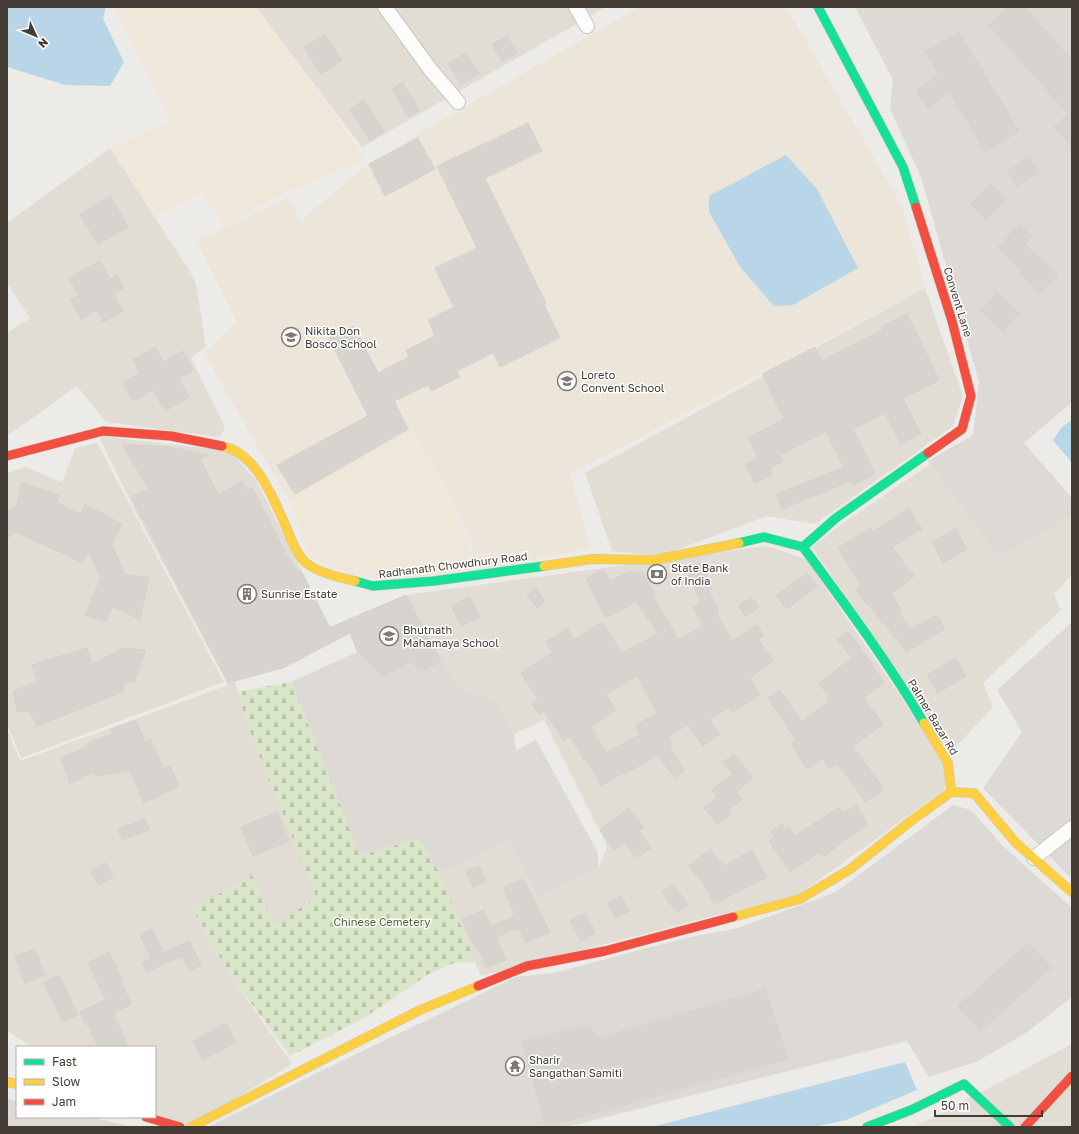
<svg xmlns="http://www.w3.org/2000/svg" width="1079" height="1134" viewBox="0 0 1079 1134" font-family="'Golos Text',sans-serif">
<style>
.residential{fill:#e1ddd4}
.commercial{fill:#efe7da}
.industrial{fill:#dddad5}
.education{fill:#ebe6d9}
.cemetery{fill:url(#cemetery-stones)}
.water{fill:#b9d6e9}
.building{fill:#d7d4cf;stroke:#d5d2cd;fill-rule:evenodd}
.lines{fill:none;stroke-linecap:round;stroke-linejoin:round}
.street-casing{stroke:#c9c7c3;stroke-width:16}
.fast-casing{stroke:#ccc8be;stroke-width:10}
.slow-casing{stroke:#ccc8be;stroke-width:10}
.jam-casing{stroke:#ccc8be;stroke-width:10}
.street{stroke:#fcfcfb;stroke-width:14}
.fast{stroke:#16e098;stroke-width:9}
.slow{stroke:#ffcf43;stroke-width:9}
.jam{stroke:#f24e42;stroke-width:9}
.labels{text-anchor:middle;stroke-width:3;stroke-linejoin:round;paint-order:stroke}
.street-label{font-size:11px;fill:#423c34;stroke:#fff}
.poi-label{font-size:11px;fill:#423c34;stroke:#fff;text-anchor:start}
.park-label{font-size:11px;fill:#466e2d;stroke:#fff}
</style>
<defs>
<pattern id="cemetery-stones" width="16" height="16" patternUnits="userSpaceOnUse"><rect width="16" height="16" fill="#dae6c8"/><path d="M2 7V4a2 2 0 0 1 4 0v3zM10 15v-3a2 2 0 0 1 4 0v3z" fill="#bcc6ac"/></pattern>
</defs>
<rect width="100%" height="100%" fill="#edebe7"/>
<path class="residential" d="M256,7h350l-244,140z
M110,148l82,127 4,10 10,62 -15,11 34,69 -5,10 -114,-15 -29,-36 -70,50v-103l23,-15 -23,-35v-60z
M925,288l38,108 -10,30 -138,98 -48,-8 -107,40 -48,-5 -27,-78z
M974,435l76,37 22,31v72l-18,19 7,16 -78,73 10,24 -42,45 -139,-205 38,-29z
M99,436l131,15 26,29 81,160 -55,28 -47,14 84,221 -45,24 -81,-18 36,64 63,91 -102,63 -35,-10v-70h-122l-26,-16v-302l13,32 208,-76 -93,-174z
M97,443l127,239 -203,76 -14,-34v-251l18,-6 37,15 13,-34z
M766,546l40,13 141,205 -3,26 -145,104 -318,82 -42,-103 69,-32 29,56 62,-29 8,-22 -63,-126 -30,14 -17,-33 -40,-12 -51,-94z
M1072,1044v83h-160l13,-5z"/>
<path class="commercial" d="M114,7h142l73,99 36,54 -90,37 -50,30 -23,-34 -47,24 -45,-69 62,-27z
M412,430l58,113 2,27 -84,11 -39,-7 -38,-16 -21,-58z"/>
<path class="industrial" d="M855,7h217v395l-48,41 48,55v17l-73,42 -71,-96 45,-26 6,-53 -58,-205 -31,-68 3,-29z
M406,595l51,93 40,13 17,33 2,16 20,-10 61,111 2,17 -62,29 -29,-56 -69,32 -21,-35 -58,18 -69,-174 66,-30 -12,-31z
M1072,622v257l-89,-91 39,-56 -25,-42z
M953,805l18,5 32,36 69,62v89l-46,36 -50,29 -47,15 -22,-36 -340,86h-359l113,-56 195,-94 38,-4 131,-35 53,-10 98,-36z
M7,1099l10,2v16h72l45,10h-127z"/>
<path class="education" d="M639,7h147l116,199 23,82 -355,186 21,74 -116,24 -3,-31 -171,-321 65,-54 69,-42z
M288,198l124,232 -122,70 -18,-28 -68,-119 32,-32 -40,-80z"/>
<path class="cemetery" d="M291,682l69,174 59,-18 20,35 37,89 -22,1 -25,11 -65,44 -74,38 -61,-83 -36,-64 59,-34 22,52 42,-30c-26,-69 -57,-135 -79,-205z"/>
<path class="water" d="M7,7h99l-3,12 21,43 -14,24 -45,-1 -58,-18z
M786,155l31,34 41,79 -65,37 -19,1 -34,-39 -31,-55v-16z
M1072,420v43l-19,-23 9,-13z
M905,1062l12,28 -71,30 -32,7h-163z"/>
<path class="building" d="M1009,7h15l48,53v87l-18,-20 14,-13 -79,-89z
M959,32l60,99 -33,21 -36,-60 -22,16 -12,-16 23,-18 -13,-22z
M325,34l17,26 -21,14 -17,-27z
M507,36l10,17 -15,8 -10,-17z
M466,53l13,21 -18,10 -13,-20z
M402,82l18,28 -11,7 -17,-28z
M364,100l20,32 -14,9 -20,-32z
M528,123l14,28 -57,27 61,125 -2,1 16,34 -60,29 -7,-14 -36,18 3,6 -29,14 -3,-6 -34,16 14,28 -113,65 -18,-29 91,-49 -39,-78 25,-12 24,47 31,-16 -3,-7 29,-14 -7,-16 26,-13 -19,-39 42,-20 -40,-82z
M418,138l17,31 -50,27 -16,-32z
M1029,157l10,15 -22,14 -10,-14z
M991,184l15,16 -20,19 -16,-15z
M110,196l18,31 -30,17 -18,-30z
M1020,224l12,12 -7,8 33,31 -18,18 -20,-19 3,-3 -25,-24z
M100,261l10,18 7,-4 7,13 -11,6 10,17 -20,11 -6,-12 -16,9 -11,-19 9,-5 -10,-17z
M997,293l22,20 -16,18 -22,-20z
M907,314l32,66 -36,18 18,36 -20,10 -16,-31 -32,16 22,45 -22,11 -2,-4 -69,28 -5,-15 67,-27 -18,-36 -46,24 3,6 -14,8 3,6 -17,8 -10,-19 14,-6 -11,-20 36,-19 -22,-45 53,-27 7,14 61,-31 -2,-3z
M155,347l8,15 20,-11 11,19 -15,8 10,19 -24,14 -12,-21 -20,11 -10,-18 17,-10 -7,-13z
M122,444l47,3 40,8 -9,4 18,36 24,-14 5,10 5,-3 15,27 18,38 11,16 6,4 27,55 77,-33 35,66 -21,11 -8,-11 -29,15 -25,-24 -8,-19 -67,35 -55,14 -97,-185 18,-8z
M22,483l38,12 -3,7 24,12 4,-10 37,20 -10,21 13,29 24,4 -9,41 -28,-12 -6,15 -21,-7 16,-37 -13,-28 -5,13 -67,-31 -9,6v-28l9,-4z
M909,508l13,21 -30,18 22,29 -23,18 11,16 -3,2 11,18 27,-15 8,14 -39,23 -9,-15 -2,2 -10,-17 -2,2 -14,-20 -2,1 -11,-16 5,-3 -23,-38 32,-20 2,4z
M956,529l11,20 -24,14 -11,-21z
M700,563l12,26 -4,1 11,21 -3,1 15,29 26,-16 7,11 -6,3 16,22 -24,17 10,17 -28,17 -3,-4 -20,11 11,15 -17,12 -15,-21 -20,11 5,10 -4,2 16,22 -10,8 -18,-23 -33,20 -1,-2 -22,13 -15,-28 -2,2 -14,-24 -7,4 -19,-29 -5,4 -7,-11 6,-5 -17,-26 32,-21 -7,-10 21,-14 7,11 28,-17 20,31 36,-19 -19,-29 -1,1 -2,-4 -30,16 -20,-39 14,-8 5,1 6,9 17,-9h14l14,24 -3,1 25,42 25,-13 -10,-19 8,-4 -17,-37zM637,676l20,37 -22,13 4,9 -33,18 -15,-27 25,-16 -10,-16z
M807,573l10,13 -30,23 -11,-13z
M535,588l10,13 -8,7 -10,-13z
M470,597l10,20 -19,9 -10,-20z
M751,597l8,10 -13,10 -8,-11z
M847,631l11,13 26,38 -20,16 19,26 -30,22 31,43 -18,13 -29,-39 -7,6 -7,-10 -16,10 -16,-25 5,-4 -28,-42 12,-8 22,32 27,-21 -2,-3 2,-1 -10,-14 33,-25 -15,-18z
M87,648l5,16 31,-16 23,2 -11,31 -12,2 1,8 -87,35 -7,-15 -13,1 -4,-21 25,-9 -6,-17z
M955,658l11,18 -28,17 -11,-18z
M136,720l9,22 6,-3 12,30 7,-3 9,20 -35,17 -14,-32 -34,5 -1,-5 -25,13 -9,-26 26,-11 -1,-3 27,-10 -2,-4z
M734,754l19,24 -17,14 6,8 -13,9 2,4 -13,11 -14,-16 13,-11 -5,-7 21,-16 -10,-12z
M856,805l12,20 -27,17 1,1 -19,14 -3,-5 -30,20 -21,-31 6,-4 -4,-6 11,-7 3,5 4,-2 6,9 44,-29 4,6z
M629,808l15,20 -5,3 12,17 -15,10 -11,-16 -11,8 -14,-20z
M277,812l12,29 -36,15 -12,-29z
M145,819l4,11 -27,10 -4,-11z
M710,849l14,17 28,-16 15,27 -53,27 -9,-18 -16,-20z
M106,863l7,15 -15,7 -7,-14z
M479,866l7,15 -13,6 -7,-16z
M524,879l26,53 -24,11 -7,-15 -23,9 10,23 -20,7 -8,-19 -2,1 -14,-29 22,-10 7,16 22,-9 -1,-2 3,-1 -12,-26z
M673,884l15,21 -11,8 -15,-21z
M621,896l8,15 -14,7 -7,-15z
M585,913l11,20 -15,8 -11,-21z
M152,929l11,24 26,-12 12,24 -12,6 -7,-15 -35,16 -5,-9 9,-4 -11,-24z
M1028,943l23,25 -71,63 -22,-25z
M35,949l10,26 -20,8 -10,-27z
M109,952l14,29 -2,1 10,22 -18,9 15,34h-30l-10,-23 -2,1 -6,-13 26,-12 -18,-37z
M59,975l19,40 -15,7 -19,-39z
M765,989l23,70 -242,68 -24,-85 68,-17 6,14z
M226,1023l10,19 -33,18 -10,-19z"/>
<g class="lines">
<g class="street-casing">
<path id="street" d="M385,7l45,62 28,33
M576,7l11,19
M1034,858l38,-30"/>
</g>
<g class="fast-casing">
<path id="fast" d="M818,7l85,160 13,40
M739,543l25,-6 39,10
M803,547l33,-29 92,-65
M803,547c42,57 85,115 121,176
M355,581l18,5 61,-5 110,-15
M867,1127l44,-17 53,-26 46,43"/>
</g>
<g class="slow-casing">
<path id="slow" d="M222,446c35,7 52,54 65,83 4,11 9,23 17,32 10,11 37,17 51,20
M544,566l48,-7 62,1 85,-17
M924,723l24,40 3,29
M951,792l23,1 42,50 56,49
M733,917l67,-18 49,-29 62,-49 40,-29
M7,1082l10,2
M191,1127l227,-116 60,-25"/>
</g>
<g class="jam-casing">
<path id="jam" d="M916,207l36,114 19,75 -9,33 -34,24
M7,456l96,-25 68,5 51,10
M478,986l49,-20 78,-15 128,-34
M146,1117l34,10
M1025,1127l47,-51"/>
</g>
<use href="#street" class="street"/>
<use href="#fast" class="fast"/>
<use href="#slow" class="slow"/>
<use href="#jam" class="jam"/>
</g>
<defs>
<g id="school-ring" transform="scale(1)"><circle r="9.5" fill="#fff" stroke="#7e7973" stroke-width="1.5"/><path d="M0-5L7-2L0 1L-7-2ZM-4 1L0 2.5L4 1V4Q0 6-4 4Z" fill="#7e7973"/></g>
<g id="bank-ring" transform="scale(1)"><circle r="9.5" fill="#fff" stroke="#7e7973" stroke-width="1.5"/><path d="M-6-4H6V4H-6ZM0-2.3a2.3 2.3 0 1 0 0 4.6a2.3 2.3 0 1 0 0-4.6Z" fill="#7e7973"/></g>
<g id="building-ring" transform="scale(1)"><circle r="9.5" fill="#fff" stroke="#7e7973" stroke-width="1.5"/><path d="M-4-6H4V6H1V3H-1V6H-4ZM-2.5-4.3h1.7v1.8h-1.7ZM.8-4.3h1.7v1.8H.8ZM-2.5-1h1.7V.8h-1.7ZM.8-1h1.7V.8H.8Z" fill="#7e7973"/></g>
<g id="temple-ring" transform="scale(1)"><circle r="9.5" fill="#fff" stroke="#7e7973" stroke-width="1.5"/><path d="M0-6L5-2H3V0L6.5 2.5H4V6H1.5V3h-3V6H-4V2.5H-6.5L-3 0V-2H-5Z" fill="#7e7973"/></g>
</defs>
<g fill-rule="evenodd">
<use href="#school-ring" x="291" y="337"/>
<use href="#school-ring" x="567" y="381"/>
<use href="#bank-ring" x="657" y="574"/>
<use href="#building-ring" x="247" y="594"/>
<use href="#school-ring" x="389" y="636"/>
<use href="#temple-ring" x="515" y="1066"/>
</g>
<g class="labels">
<g class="street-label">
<text transform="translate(958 302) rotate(73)" y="4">Convent Lane</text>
<text transform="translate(453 565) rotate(-7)" y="4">Radhanath Chowdhury Road</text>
<text transform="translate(933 717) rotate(59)" y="4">Palmer Bazar Rd</text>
</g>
<g class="poi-label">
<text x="305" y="335">Nikita Don<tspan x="305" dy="13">Bosco School</tspan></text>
<text x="581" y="379">Loreto<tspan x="581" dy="13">Convent School</tspan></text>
<text x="671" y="572">State Bank<tspan x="671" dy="13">of India</tspan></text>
<text x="261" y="598">Sunrise Estate</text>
<text x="403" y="634">Bhutnath<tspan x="403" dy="13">Mahamaya School</tspan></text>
<text x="529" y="1064">Sharir<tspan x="529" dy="13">Sangathan Samiti</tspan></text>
</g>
<g class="park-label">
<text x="382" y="926">Chinese Cemetery</text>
</g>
</g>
<rect width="1079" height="1134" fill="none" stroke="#423c34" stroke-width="16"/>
<rect x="16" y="1046" width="140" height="72" fill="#ffffff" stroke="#b3b1ae"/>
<rect x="24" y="1059" width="20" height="6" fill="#16e098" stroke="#b3b1ae"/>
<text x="52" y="1066" font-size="12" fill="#423c34">Fast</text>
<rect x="24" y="1079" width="20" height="6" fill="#ffcf43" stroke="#b3b1ae"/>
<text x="52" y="1086" font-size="12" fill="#423c34">Slow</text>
<rect x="24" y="1099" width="20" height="6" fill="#f24e42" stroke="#b3b1ae"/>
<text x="52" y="1106" font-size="12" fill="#423c34">Jam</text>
<g transform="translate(36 36) rotate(134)" stroke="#ffffff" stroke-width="3" paint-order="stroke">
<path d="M0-3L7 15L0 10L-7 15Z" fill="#423c34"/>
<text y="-6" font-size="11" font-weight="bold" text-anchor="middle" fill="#423c34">N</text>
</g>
<path d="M935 1110v6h107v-6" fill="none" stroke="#423c34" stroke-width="2"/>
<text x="941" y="1110" font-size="12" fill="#423c34" stroke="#ffffff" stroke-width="3" paint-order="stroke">50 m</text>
</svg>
